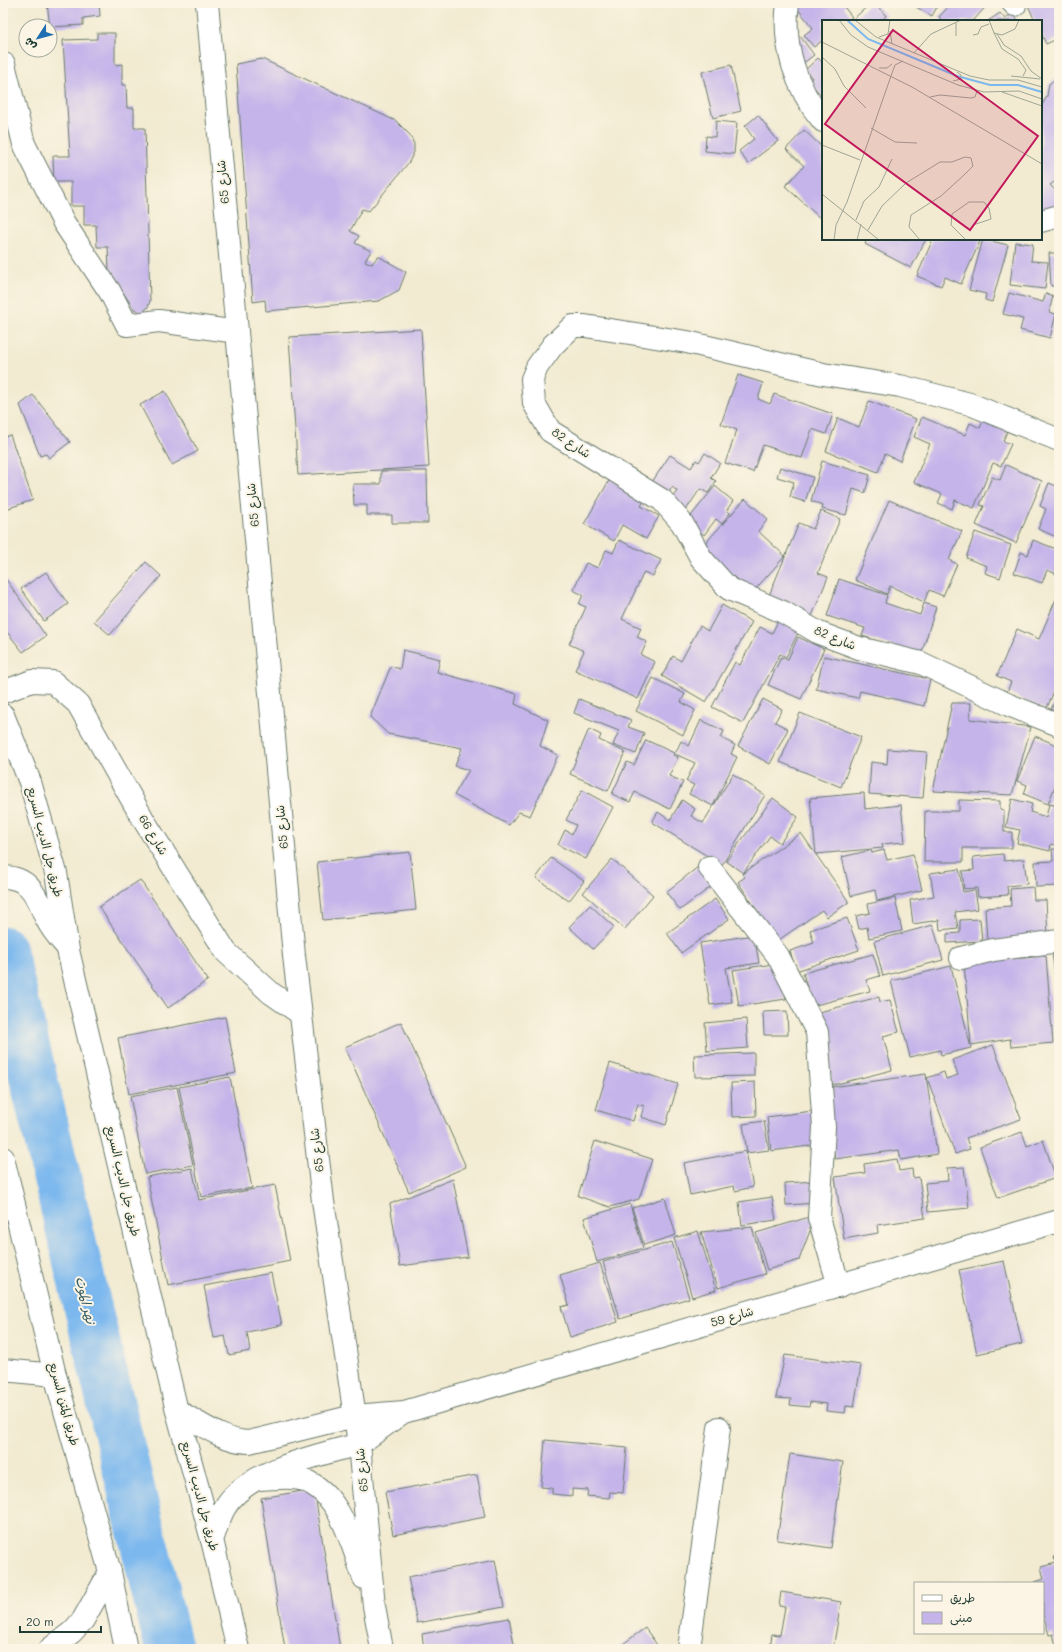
<svg xmlns="http://www.w3.org/2000/svg" width="1062" height="1652" viewBox="0 0 1062 1652" font-family="Mali,'Playpen Sans Arabic',sans-serif">
<style>
.lines{fill:none;stroke-linecap:round;stroke-linejoin:round}
.river{stroke:#7cb8ee;stroke-width:48}
.building{fill:#c4b4ea}
.minor-casing{stroke:#697a6b;stroke-width:24}
.major-casing{stroke:#697a6b;stroke-width:24}
.highway-casing{stroke:#697a6b;stroke-width:24}
.minor{stroke:#fff;stroke-width:22}
.major{stroke:#fff;stroke-width:22}
.highway{stroke:#fff;stroke-width:22}
.labels{text-anchor:middle;stroke-width:4;stroke-linejoin:round;paint-order:stroke}
.street-label{font-size:12px;fill:#1f3d34;stroke:#fcf5e5}
.water-label{font-size:13px;font-style:italic;fill:#365c62;stroke:#fcf5e5}
.inset-river{fill:none;stroke:#7cb8ee;stroke-width:2}
.inset-road{fill:none;stroke:#9ea593;stroke-width:1}
.view{fill:#c2185b;fill-opacity:0.15;stroke:#c2185b;stroke-width:2}
.inset-edge{fill:none;stroke:#1f3d34;stroke-width:2}
</style>
<rect width="100%" height="100%" fill="#fcf5e5"/>
<filter id="ink" filterUnits="userSpaceOnUse"><feTurbulence type="fractalNoise" baseFrequency=".025" numOctaves="2"/><feDisplacementMap in="SourceGraphic" scale="8" xChannelSelector="R" yChannelSelector="G"/><feConvolveMatrix kernelMatrix="1 2 1 2 8 2 1 2 1" color-interpolation-filters="sRGB"/></filter>
<filter id="wash" filterUnits="userSpaceOnUse"><feTurbulence type="fractalNoise" baseFrequency=".012" numOctaves="4" result="noise"/><feDisplacementMap in="SourceGraphic" scale="16" xChannelSelector="R" yChannelSelector="G"/><feGaussianBlur stdDeviation="0.9" result="paint"/><feColorMatrix in="noise" values="0 0 0 0 0 0 0 0 0 0 0 0 0 0 0 0 0 1.4 0 .05"/><feComposite in="paint" operator="in"/></filter>
<g filter="url(#wash)">
<rect width="100%" height="100%" fill="#f2ebd2"/>
<g class="lines">
<path class="river" d="M3,950l166,699"/>
</g>
<g id="blocks">
<path class="building" d="M47,3h52l1,13 -17,2v7l-33,2z
M793,3h56l-5,4 8,10 -5,4h-24v19l-9,7 -10,-12 9,-7z
M871,3h4l11,13 -5,5h-30z
M909,3h30l-7,13z
M947,3h42l-16,18h-30l-4,-4 11,-12z
M1027,3h32v35l-13,6 -5,-11v-12h-6z
M1000,13l5,6 8,-6 5,8h-30z
M97,33h18v32l7,-1v21h4l1,23h7v20h11l5,173 -2,6 -6,6 -8,-4 -25,-38 -1,-24h-11l-1,-22h-12v-19h-13v-24h-17l-1,-26h17l-7,-116 34,-1z
M800,36l14,19 -16,12 -6,-25z
M818,58l5,5v34l-14,-15 3,-4 -7,-8z
M262,59l134,62 14,14 4,9v8l-5,10 -40,49 -7,-2 -12,22 9,5 -4,7 16,8 -6,10 7,3 6,-8 28,16 -7,18 -20,11 -113,10 -1,-11 -12,2 -17,-238z
M731,65l10,46 -28,7 -11,-46z
M1059,76v102l-9,7 9,9v8l-18,14v-109l6,-11 2,-12z
M758,115l20,26 -30,23 -9,-13 15,-12 -9,-13z
M716,121l21,2 -3,31 -29,-3 1,-15 9,1z
M804,130l19,18v67l-3,3 -35,-32 19,-20 -18,-17z
M867,239h59l-15,29 -46,-24z
M933,239h48l-20,45 -16,-7 -4,9 -24,-10z
M983,239l25,6 -16,57 -7,-2 1,-6 -17,-4z
M1015,242l18,2 -2,17 17,1 -3,27 -35,-4z
M1049,253h10v33h-8z
M1009,293l34,9 3,-9 7,3 -4,16 7,2 -6,24 -30,-8 3,-11 -20,-5z
M421,329l8,138 -131,8 -9,-138z
M738,375l25,8 -5,16 12,5 4,-10 59,20 -7,20 -14,-5 -10,29 -39,-13 -10,27 -28,-9 12,-33 -16,-6z
M165,391l33,60 -26,14 -32,-60z
M33,395l37,47 -21,16 -3,-4 -6,2 -20,-51z
M869,401l47,18 -16,42 -15,-7 -7,18 -52,-21 12,-33 21,9z
M922,417l43,18 5,-12 10,5 4,-9 24,10 -5,12 8,3 -10,22 -8,-3 -19,45 -19,-8 -3,9 -14,-6 4,-9 -28,-12 16,-38 -16,-7z
M10,435l23,65 -30,10v-72z
M705,453l15,10 -9,15 5,3 -8,12 -8,-4 -14,21 -15,-10 6,-9 -5,-4 -7,12 -17,-11 22,-33 21,13 5,-8 3,2z
M822,461l48,14 -5,18 -12,-4 -7,26 -24,-6 1,-4 -12,-4z
M1006,465l36,16 -26,62 -40,-18 8,-19 -4,-1 12,-28 8,3z
M780,467l33,10 -8,25 -15,-5 4,-15 -17,-5z
M381,471h46l1,52h-36v-8h-25v-10h-13l-1,-21h28z
M610,479l35,20 -4,7 18,10 -13,23 -24,-14 -8,16 -30,-17z
M1049,483l10,4v51l-21,-9 8,-20 -6,-3z
M715,486l18,15 -6,9 3,3 -8,11 -6,-5 -12,16 -17,-14z
M745,499l23,20 -10,12 27,25 -33,37 -51,-45z
M889,500l73,31 -13,29 8,4 -14,32 -14,-6 -5,12 -34,-16 -3,8 -32,-14z
M821,511l19,8 -22,54 10,4 -16,39 -44,-18 31,-75 14,6z
M975,532l36,13 -11,33 -15,-5 2,-7 -21,-8z
M619,540l42,20 -8,16 -9,-4 -22,47 19,9 -4,9 10,5 -6,13 14,7 -17,37 -63,-29 9,-19 -15,-7 17,-37 -7,-3 4,-9 -10,-5 13,-27 12,5 8,-18 7,3z
M1033,540l26,10v25l-12,-5 -5,13 -28,-10 7,-21 7,3z
M146,562l15,14 -51,59 -16,-14z
M46,572l22,32 -24,17 -23,-32z
M3,575l43,61 -23,16 -20,-25z
M839,579l48,16 -2,8 35,12 4,-12 12,4 -15,48 -59,-19 3,-8 -38,-12z
M1059,592v88l-13,30 -39,-18 4,-10 -14,-6 20,-47 22,10z
M722,605l30,17 -46,80 -44,-26 11,-20 8,5 19,-35 8,5z
M779,619l21,10 -14,28 -6,-3 -37,69 -31,-16 23,-45 5,3 20,-38 12,6z
M798,637l26,12 -23,50 -33,-14 13,-28 7,2z
M403,650l37,9 -3,13 80,22 -2,10 33,16 -8,26 18,9 -28,61 -11,-4 -10,13 -55,-30 15,-25 -14,-4 7,-18 -74,-14 -18,-17 21,-51 9,3z
M824,656l106,23 -6,27 -64,-15 -2,7 -42,-9z
M653,678l32,16 -4,8 14,8 -12,25 -47,-24z
M1059,691v24l-9,-3z
M579,699l52,21 -3,7 16,6 -8,21 -23,-9 6,-14 -45,-18z
M763,699l19,10 -7,13 13,7 -18,35 -32,-18z
M952,703h19l-1,16 61,8 -19,68 -79,-4z
M800,713l61,24 -20,50 -61,-25z
M701,720l23,11 -3,7 14,7 -4,9 6,3 -24,49 -24,-12 5,-9 -8,-4 9,-18 -20,-9 6,-13 8,5z
M589,729l12,6 -2,5 26,12 -17,39 -38,-17z
M1035,736l24,10v30l-11,28 -24,-10 3,-9 -10,-4z
M646,740l28,13 -1,2 5,2 -9,19 14,6 -13,27 -35,-17 -5,10 -18,-8 15,-32 7,3z
M888,749l39,3 -4,46 -54,-4 2,-32 16,2z
M733,774l32,21 -43,70 -70,-43 6,-10 12,8 12,-20 13,9 -4,7 12,7z
M582,790l31,17 -27,52 -28,-14 7,-15 7,4 4,-9 -10,-5z
M864,793l1,16 36,-4 4,37 -23,2 1,4 -67,6 -6,-56z
M773,798l25,19 -18,26 -10,-7 -27,37 -17,-12z
M1012,799l20,5 -2,8 16,5 3,-13 10,2v40l-8,-2 -1,7 -33,-8 3,-13 -14,-3z
M959,800l41,1v8l4,1v22h8v16h-49v14h-39l1,-51h34z
M801,833l48,69 -22,15 -5,-7 -49,34 -21,-30 5,-4 -19,-28 7,-5 -3,-3z
M1052,849h7v37l-23,1 -1,-25 18,-1z
M871,850l1,3 12,-3 3,10 26,-6 9,36 -45,11 -2,-11 -24,6 -9,-39z
M410,852l6,58 -93,10 -6,-58z
M1003,854l1,7 20,-2 3,25 -20,2 1,9 -30,2 -1,-9 -13,1 -2,-18 12,-1 -1,-13z
M551,858l33,23 -15,20 -33,-23z
M612,859l41,36 -28,34 -42,-36z
M698,867l14,19 -32,24 -14,-18z
M959,869l4,23 12,-2 3,19 -23,3 3,16 -18,2 -1,-10 -26,4 -3,-24 24,-4 -4,-23z
M140,880l68,100 -40,28 -69,-101z
M1033,887l1,13h12l2,37 -61,4 -2,-33 26,-2 -1,-17z
M895,898l7,33 -33,7 -2,-11 -8,2 -3,-13 14,-3 -2,-9z
M715,899l14,20 -48,34 -14,-20z
M590,905l24,22 -21,22 -24,-22z
M847,918l12,32 -63,21 -6,-20 24,-8 -4,-13z
M980,919l2,22 -35,2v-9l13,-1v-13z
M933,925l10,35 -60,16 -9,-35z
M754,935l5,28 -33,5 6,34 -22,3 -10,-62z
M1059,951v44l-1,1 -6,-43z
M873,954l7,22 -14,4 4,11 -58,15 -9,-33z
M1046,956l7,87 -42,4 -1,-8 -39,6 -7,-82z
M780,963l6,36 -47,7 -6,-36z
M951,966l20,82 -30,7 -1,-5 -30,7 -19,-76z
M879,997l1,5 10,-2 9,32 -16,4 9,34 -59,15 -18,-72z
M787,1011l1,24h-24l-1,-23z
M225,1017l11,56 -107,21 -11,-56z
M746,1019l2,29 -41,3 -2,-28z
M401,1022l65,145 -57,25 -64,-145z
M993,1045l28,74 -55,19 4,11 -15,5 -28,-76 17,-6 2,7 12,-4 -6,-15z
M754,1053v23l-59,1 -1,-22z
M610,1063l68,21 -12,41 -25,-8 3,-11 -6,-2 -5,17 -37,-11z
M926,1074l11,80 -36,6 -2,-10 -64,9 -11,-71z
M230,1077l22,111 -51,9 -22,-110z
M755,1082l1,34 -24,1 -1,-34z
M177,1087l16,78 -48,9 -15,-78z
M812,1111l5,34 -46,6 -4,-34z
M764,1121l5,29 -22,3 -4,-29z
M1022,1132l5,14 16,-6 13,38 -58,20 -18,-51z
M595,1141l57,18 -13,40 -29,8 -32,-11z
M746,1151l7,36 -18,4 -1,-5 -44,9 -6,-32z
M897,1159l2,12 13,-2 1,9 6,-1 6,41 -48,7 1,8 -34,6 -9,-62 30,-4 -1,-9z
M964,1167l5,41 -41,4 -3,-29 23,-2 -1,-13z
M192,1168l7,32 76,-15 15,76 -122,24 -21,-108z
M453,1179l15,78 -68,9 -10,-62z
M815,1181l2,22 -31,2 -1,-22z
M772,1197l4,23 -34,5 -3,-23z
M665,1198l11,37 -32,10 -12,-37z
M630,1204l13,44 -46,14 -13,-44z
M816,1215l-17,45 -32,10 -11,-37z
M752,1227l13,47 -47,14 -17,-56z
M698,1231l18,59 -24,7 -18,-59z
M672,1242l17,56 -69,21 -17,-57z
M1004,1261l18,83 -45,10 -18,-84z
M600,1263l18,59 -48,15 -9,-30 8,-2 -9,-30z
M271,1273l11,52 -35,7 3,19 -21,4 -4,-19 -11,2 -10,-52z
M785,1355l76,10 -7,42 -8,-1 -1,7 -19,-2 1,-7 -17,-2 -1,5 -19,-2 1,-6 -15,-1z
M545,1440l82,8 -4,45 -13,-1 -1,6 -22,-2 1,-6 -16,-1v7l-20,-2v-6l-11,-1z
M790,1454l53,8 -12,86 -54,-8z
M477,1475l8,42 -92,18 -8,-43z
M314,1489l26,160h-55l-24,-151z
M1059,1556v93h-2l-4,-15 -4,1 -6,-21v-31l-8,-1 9,-3 -3,-12 15,-4 -2,-6z
M495,1560l9,47 -87,16 -9,-46z
M781,1592l60,10 -8,47h-63l2,-15 8,1 5,-28 -6,-1z
M509,1618l6,31h-91l-2,-15z
M645,1628l15,21h-44z"/>
</g>
</g>
<g filter="url(#ink)">
<use href="#blocks" fill-opacity="0" stroke="#697a6b" stroke-width="1"/>
<g class="lines">
<g class="minor-casing">
<path id="minor" d="M788,3c-6,42 8,86 35,118
M1013,3l2,2
M4,64l20,80 40,79 46,69 17,33 32,-4 78,11
M1041,221l18,-5
M1059,440l-89,-36 -70,-18 -77,-12 -136,-32 -102,-16h-12l-20,19 -16,22 -5,12 2,24 16,28 112,69 20,23 19,35 28,31 54,23 36,21 40,15 62,15 88,42 50,20
M3,692l29,-11 21,1 25,22 65,115 83,133 45,41 30,21
M709,867l69,89 39,76 7,95 -5,91 20,68
M961,958l32,-8 66,-9
M3,1370l52,5
M354,1416l50,-4 655,-191
M359,1444l44,-32
M50,1649l22,-17 11,-12 27,-48
M689,1649l30,-221"/>
</g>
<g class="major-casing">
<path id="major" d="M207,3l87,953 29,245 36,243 15,162 8,43
M177,1411c23,12 45,30 72,31l105,-26
M258,1479c14,0 33,-4 46,1 38,15 47,64 60,98
M212,1540c4,-10 7,-22 12,-31 21,-39 96,-54 135,-65"/>
</g>
<g class="highway-casing">
<path id="highway" d="M3,715l27,67 26,91 12,77 109,461 35,129 26,109
M3,877c29,0 34,22 44,43 5,10 12,18 19,26
M3,1158l52,217 55,197 16,77"/>
</g>
<use href="#minor" class="minor"/>
<use href="#major" class="major"/>
<use href="#highway" class="highway"/>
</g>
</g>
<g class="labels">
<g class="street-label">
<text transform="translate(223 182) rotate(-95)" y="4">شارع 65</text>
<text transform="translate(571 443) rotate(34)" y="4">شارع 82</text>
<text transform="translate(253 505) rotate(-95)" y="4">شارع 65</text>
<text transform="translate(835 638) rotate(23)" y="4">شارع 82</text>
<text transform="translate(282 827) rotate(-95)" y="4">شارع 65</text>
<text transform="translate(153 835) rotate(59)" y="4">شارع 66</text>
<text transform="translate(45 842) rotate(76)" y="4">طريق جل الديب السريع</text>
<text transform="translate(317 1150) rotate(-97)" y="4">شارع 65</text>
<text transform="translate(123 1181) rotate(77)" y="4">طريق جل الديب السريع</text>
<text transform="translate(732 1317) rotate(-16)" y="4">شارع 59</text>
<text transform="translate(64 1404) rotate(75)" y="4">طريق المتن السريع</text>
<text transform="translate(362 1470) rotate(-95)" y="4">شارع 65</text>
<text transform="translate(200 1496) rotate(75)" y="4">طريق جل الديب السريع</text>
</g>
<g class="water-label">
<text transform="translate(86 1300) rotate(77)" y="5">نهر الموت</text>
</g>
</g>
<g transform="translate(822 20)">
<rect width="220" height="220" fill="#f2ebd2"/>
<path class="inset-river" d="M25,0l21,19 89,37 33,9h28l24,7"/>
<path class="inset-road" d="M17,0l12,15 17,12 90,38 26,7 35,-1 23,8M33,0l21,17 94,39 19,4h29l24,7M167,0l5,13 8,2 13,-6 4,-9M134,3v13M68,11l2,13M172,13l8,16 16,10 8,11 -3,6M175,14l7,11 17,11 10,15 11,8M151,15l5,-1 3,-7 8,-3M57,17l9,-3 2,-14M0,22l90,45 130,77M92,33l17,-19 30,-14M0,37l13,12 9,17 22,22M57,48h8l5,-4M69,56l4,-11 8,-4M189,56l29,3M131,61l8,-2v-4l-4,-3M180,72l40,14M108,77l10,-2 31,3 4,-1 2,-6M49,108l24,14 22,1M0,125l38,15M0,174l57,46M34,200l8,-19 15,-14 13,-28M46,210l14,-24 24,-23 34,-21h12l13,-5 6,1 2,8 -9,9 -23,21 -30,19 -2,12 11,13M12,220l2,-15 11,-23 44,-126M35,220l4,-16M144,220l-15,-15 1,-11 17,-12h15l5,6 2,11 -18,6"/>
<path class="view" d="M71,10l145,106 -68,94 -145,-106z"/>
<rect width="220" height="220" class="inset-edge"/>
</g>
<rect width="1062" height="1652" fill="none" stroke="#fcf5e5" stroke-width="16"/>
<rect x="914" y="1582" width="130" height="52" fill="#fcf5e5" stroke="#a4ab9e"/>
<rect x="922" y="1595" width="20" height="6" fill="#ffffff" stroke="#a4ab9e"/>
<text x="950" y="1602" font-size="12" fill="#1f3d34">طريق</text>
<rect x="922" y="1612" width="20" height="12" fill="#c4b4ea" stroke="#a4ab9e"/>
<text x="950" y="1622" font-size="12" fill="#1f3d34">مبنى</text>
<g transform="translate(38 38) rotate(234)"><circle r="19" fill="#fcf5e5" stroke="#a4ab9e"/>
<path d="M0-3L7 15L0 10L-7 15Z" fill="#1f6fb2"/>
<text y="-6" font-size="11" font-weight="bold" text-anchor="middle" fill="#1f3d34">ش</text>
</g>
<path d="M20 1626v6h81v-6" fill="none" stroke="#1f3d34" stroke-width="2"/>
<text x="26" y="1626" font-size="12" fill="#1f3d34" stroke="#fcf5e5" stroke-width="3" paint-order="stroke">20 m</text>
</svg>
